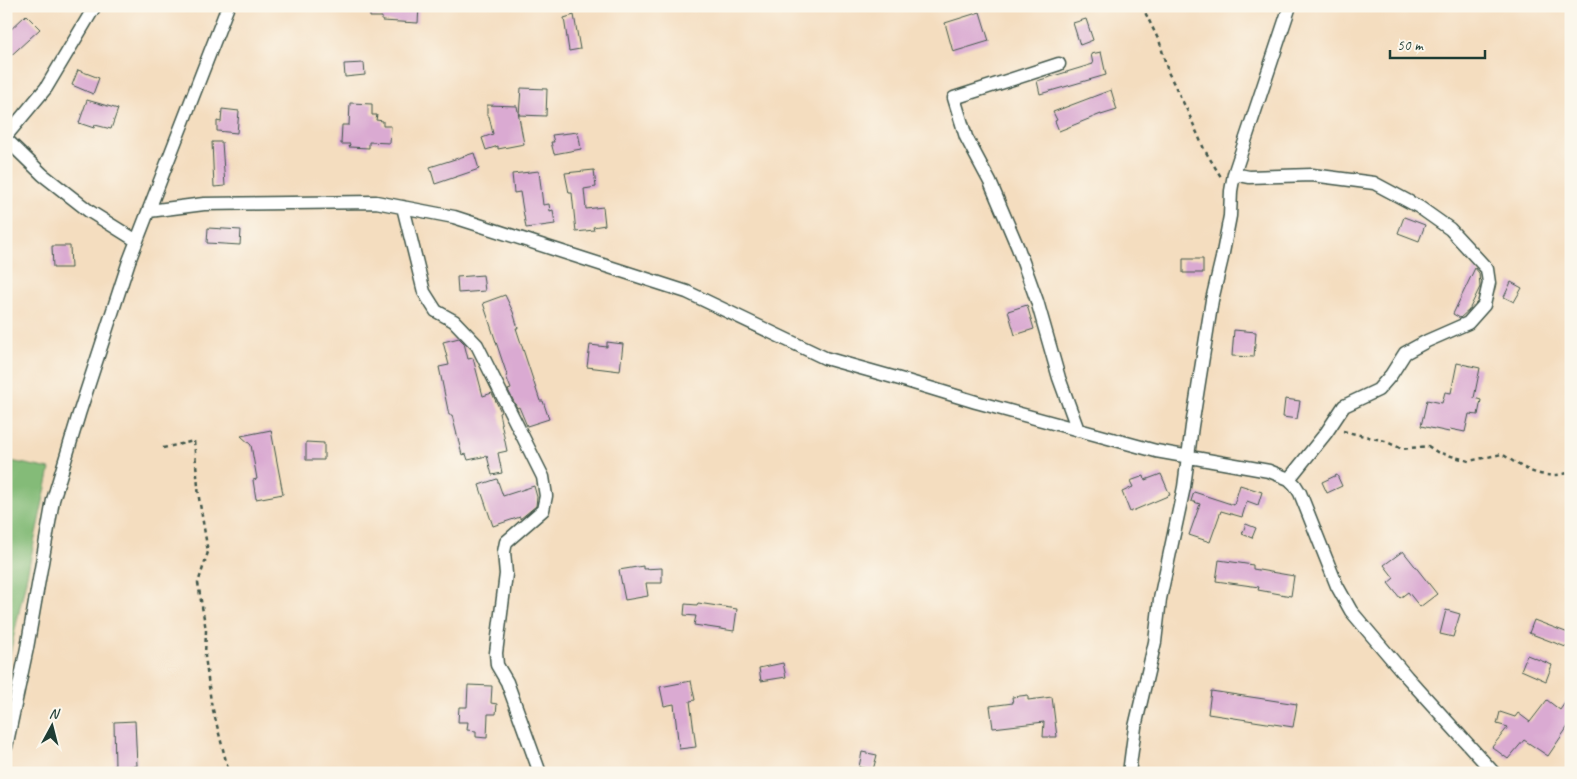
<svg xmlns="http://www.w3.org/2000/svg" width="1577" height="779" viewBox="0 0 1577 779" font-family="Caveat,sans-serif">
<style>
.forest{fill:#84bb78;stroke:#527c56}
.building{fill:#daaad2}
.lines{fill:none;stroke-linecap:round;stroke-linejoin:round}
.street-casing{stroke:#3f5549;stroke-width:15}
.path{stroke:#3f5549;stroke-width:2.5;stroke-dasharray:4 4;stroke-linecap:butt}
.street{stroke:#fff;stroke-width:12}
</style>
<rect width="100%" height="100%" fill="#fbf7ec"/>
<filter id="ink" filterUnits="userSpaceOnUse"><feTurbulence type="fractalNoise" baseFrequency=".02" numOctaves="2"/><feDisplacementMap in="SourceGraphic" scale="10" xChannelSelector="R" yChannelSelector="G"/><feConvolveMatrix kernelMatrix="1 2 1 2 8 2 1 2 1" color-interpolation-filters="sRGB"/></filter>
<filter id="wash" filterUnits="userSpaceOnUse"><feTurbulence type="fractalNoise" baseFrequency=".0096" numOctaves="4" result="noise"/><feDisplacementMap in="SourceGraphic" scale="20" xChannelSelector="R" yChannelSelector="G"/><feGaussianBlur stdDeviation="1.12" result="paint"/><feColorMatrix in="noise" values="0 0 0 0 0 0 0 0 0 0 0 0 0 0 0 0 0 1.4 0 .05"/><feComposite in="paint" operator="in"/></filter>
<g filter="url(#wash)">
<rect width="100%" height="100%" fill="#f4ddbf"/>
<path class="forest" d="M6,460l44,9 -44,203z"/>
<g id="blocks">
<path class="building" d="M370,6h49l-1,17 -36,-2v-4h-12z
M980,12l9,29 -36,11 -8,-29z
M26,15l14,14 -34,31v-26z
M574,15l6,34 -11,2 -5,-33z
M1086,19l7,21 -13,5 -7,-22z
M1101,52l5,23 -66,19 -3,-13 56,-17 -2,-10z
M364,63l1,12 -20,2 -1,-13z
M78,70l21,8 -6,16 -21,-9z
M521,88l26,1 -1,27 -27,-1z
M1111,90l6,20 -16,5v-1l-42,17 -4,-10 2,-1 -4,-8z
M87,100l31,9 -7,20 -16,-4 -1,3 -15,-5z
M350,103l22,1v11h5l-1,5 7,1v5h8l-1,17 -21,-1v6l-20,-1 1,-3h-9l1,-19h7z
M487,105l30,1 7,38 -26,5v-3l-12,4 -4,-12 11,-4 -4,-18h-2z
M222,109l17,2 -2,22 -20,-2v-10l4,1z
M578,132l3,17 -27,5 -3,-12h3l-2,-7z
M212,142h10l3,44 -11,1z
M474,153l5,16 -44,15 -5,-17z
M594,170l2,17 -12,2 2,20 17,-2 2,18 -12,2 1,3 -18,2 -4,-39h-3l-4,-20z
M539,171l4,34 6,-1 1,7 3,-1 2,14 -29,4 -6,-36 -6,1 -2,-19z
M1404,217l21,8 -6,16 -21,-8z
M208,228l33,2 -1,15 -33,-2z
M52,246h18l1,22h-18z
M1183,259h20v14h-20z
M1475,268l4,5 1,14 -11,23 -9,8 -7,-4z
M483,275l2,16 -27,2 -1,-16z
M1511,282l11,6 -8,14 -10,-5z
M505,295l8,17 5,16h-2l24,73h3l6,18 -22,7 -8,-19 -2,1 -9,-18 3,-1 -5,-13 1,-1 -24,-72z
M1027,305l7,24 -19,6 -7,-24z
M1234,330l22,2 -2,25 -22,-1z
M459,338l5,5 4,16 5,-1 10,38 9,-3 9,19 -2,1 8,38 -9,2 4,20 -10,2 -5,-19 -19,4 -2,-6 -4,1 -10,-40h-3l-10,-48 10,-2 -6,-23z
M607,342l16,2 -3,27 -33,-4 3,-22 17,2z
M1457,363l23,5 -6,30 7,2 -3,15 -9,-1 -4,18 -15,-3 -1,3 -28,-6 6,-26 15,3 3,-11 6,1z
M1285,399l15,2 -3,18 -14,-2z
M271,430l12,64 -27,5 -3,-19 4,-1 -6,-34 -10,-9z
M306,442l18,1v17h-18z
M1161,474l9,21 -40,17 -8,-20 11,-5 -3,-6 14,-5 1,4z
M1337,475l5,11 -15,7 -5,-11z
M497,479l6,17 31,-10 3,11 -1,9 -16,13v-2l-27,9 -14,-41z
M1240,485l22,7 -4,13 -11,-4 -5,16 -21,-6 -11,31 -21,-7 11,-31 -9,-3 3,-9 40,13z
M1246,524l10,4 -4,10 -10,-4z
M1403,551l34,43 -17,13 -12,-15 -8,6 -12,-15 6,-5 -10,-13z
M1219,560l34,5v4l41,7 -3,20 -33,-6 1,-3 -43,-6z
M643,566v3l19,-1v15h-16l2,13 -23,4 -6,-30z
M698,603l39,6 -3,22 -40,-6 2,-9 -12,-1 1,-11 12,1z
M1446,610l14,4 -7,23 -13,-3z
M1534,620l37,14v15l-42,-16z
M1527,655l25,10 -6,16 -25,-11z
M783,663l3,14 -25,4 -2,-13z
M691,681l4,19 -5,1 6,46 -17,2 -5,-45 -10,2 -4,-19z
M468,685l24,1 -1,17 6,1 -1,10h-8l-1,24 -11,-1v-6l-9,-1 1,-8h-10l1,-15h8z
M1211,691l86,13 -4,23 -85,-13z
M1571,694v28l-23,34 -24,-16 -16,19 -16,-12 16,-20 -11,-3 3,-12 15,5 3,-4 12,9 17,-22 13,10z
M1028,695v5l24,-3 5,40h-14l1,-15 -51,6 -3,-22 23,-3 -1,-6z
M135,721l2,45 -22,1 -1,-45z
M862,752l15,3 -4,15 -14,-3z"/>
</g>
</g>
<g filter="url(#ink)">
<use href="#blocks" fill-opacity="0" stroke="#3f5549" stroke-width="1"/>
<g class="lines">
<g class="street-casing">
<path id="street" d="M1059,64l-105,34 12,39 24,45 28,66 19,53 22,77 19,52
M6,136l40,-48 49,-82
M6,139l37,36 46,36 48,30
M1234,174l15,3 63,-2 62,8 45,24 31,22 37,40 2,14 -5,22 -16,18 -41,18 -22,12 -14,22 -13,15 -34,16 -18,27 -37,46
M403,207l21,85 12,19 18,10 23,24 66,132 3,19 -3,14 -37,32 -2,10 2,22 -10,79 1,12 10,17 33,91
M149,211l55,-7 172,-2 78,15 233,75 138,66 82,23 69,21 180,49 113,20 20,8 6,6 5,8 37,93 14,25 56,66 87,96
M6,747l21,-99 26,-148 26,-86 50,-153 99,-255
M1129,773l6,-46 20,-85 5,-43 24,-112 8,-61 20,-126 10,-42 8,-42 1,-25 3,-17 56,-168"/>
</g>
<path class="path" d="M1142,6l18,37 8,29 20,40 16,37 17,28
M1343,431l42,10 17,8 26,-3 9,6 32,9 33,-7c24,16 39,27 69,18
M163,448l31,-7 5,57 9,54 -10,31 8,47 -1,26 6,46 18,71"/>
<use href="#street" class="street"/>
</g>
</g>
<rect width="1577" height="779" fill="none" stroke="#fbf7ec" stroke-width="25"/>
<g transform="translate(52 726) rotate(7)" stroke="#fbf7ec" stroke-width="4" paint-order="stroke">
<path d="M0-4L9 19L0 12L-9 19Z" fill="#1f3d34"/>
<text y="-8" font-size="14" font-weight="bold" text-anchor="middle" fill="#1f3d34">N</text>
</g>
<path d="M1390 50v8h95v-8" fill="none" stroke="#1f3d34" stroke-width="2.5"/>
<text x="1397" y="50" font-size="15" fill="#1f3d34" stroke="#fbf7ec" stroke-width="4" paint-order="stroke">50 m</text>
</svg>
